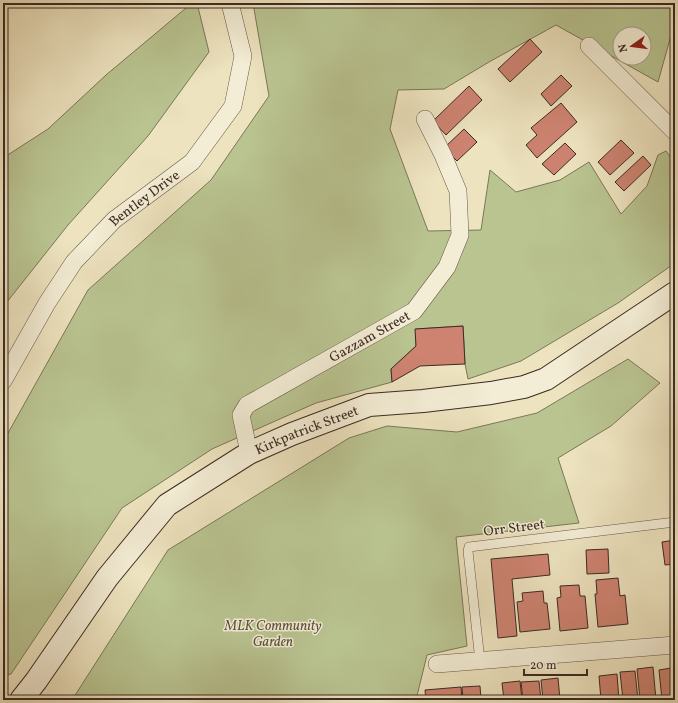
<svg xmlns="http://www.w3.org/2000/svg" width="678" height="703" viewBox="0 0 678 703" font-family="Vollkorn,serif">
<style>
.green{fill:#b9c491;stroke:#7a775a;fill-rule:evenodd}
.building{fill:#ce8371;stroke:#3c2a23}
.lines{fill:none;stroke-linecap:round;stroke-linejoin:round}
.lane-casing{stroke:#68584a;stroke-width:10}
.street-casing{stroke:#68584a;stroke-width:18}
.secondary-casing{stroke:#3c2a23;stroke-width:24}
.lane{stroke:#f3edd5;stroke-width:9}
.street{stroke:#f3edd5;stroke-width:17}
.secondary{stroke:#f3edd5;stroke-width:22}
.labels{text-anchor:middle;stroke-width:3;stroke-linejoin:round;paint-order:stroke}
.street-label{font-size:14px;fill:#3c2a23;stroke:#f3edd5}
.park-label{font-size:14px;font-style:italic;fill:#5b503e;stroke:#f3edd5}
</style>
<rect width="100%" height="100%" fill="#ede3bf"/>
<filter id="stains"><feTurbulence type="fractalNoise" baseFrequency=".005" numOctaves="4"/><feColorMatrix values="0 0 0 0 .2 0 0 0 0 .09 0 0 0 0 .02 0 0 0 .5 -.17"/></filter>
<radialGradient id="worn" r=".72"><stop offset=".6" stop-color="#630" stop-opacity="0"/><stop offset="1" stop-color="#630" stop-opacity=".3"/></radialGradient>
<path class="green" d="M192,3h5l12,49 -61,84 -80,89 -65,82v-149l45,-29 58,-54z
M253,3h422v18l-17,61 -102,-57 -67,37 -45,27 -46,1 -8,39 38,102 53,-1 9,-60 26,22 44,-12 29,-18 32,52 26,-28 11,-31 8,-4 9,12v100l-57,40 -97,58 -53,18 -3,-15 -2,-38 -47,3v17l-25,23 1,13 -76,21 -104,46 -90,59 -111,166 -8,2v-234l85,-152 123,-110 58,-84zM620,34h24v24h-24z
M628,359l32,24 -49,43 -53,32 21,65 -123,14 11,109 -40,9 -11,45h-344l96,-150 181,-112 38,-12 70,6 80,-19z"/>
<path class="building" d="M530,39l12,13 -32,30 -12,-13z
M561,75l11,11 -21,20 -10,-12z
M469,86l13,14 -36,35 -13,-14z
M561,103l16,19 -40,36 -11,-13 11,-10 -6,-7z
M464,129l13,13 -20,19 -13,-13z
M621,140l13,13 -24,22 -12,-13z
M565,143l11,11 -22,21 -12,-11z
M643,156l8,9 -27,26 -9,-9z
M463,326l2,38 -45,2 -28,16 -1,-13 25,-23 -1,-17z
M675,540v24l-10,1 -3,-23z
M608,549l1,24 -22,1 -1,-24z
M548,554l2,21 -38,4 5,57 -19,2 -7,-79z
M673,576h2v23v-8z
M618,578l2,18 5,-1 3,29 -30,3 -3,-33h2l-1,-14z
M579,585l1,11h5l3,32 -28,3 -3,-33 4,-1 -1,-11z
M543,591l1,12h3l3,26 -30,3 -3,-30 6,-1 -1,-8z
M653,667l3,33h-16l-3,-31z
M671,668l3,28h-3l1,4h-10l-3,-30z
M635,671l3,29h-15l-3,-28z
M617,674l2,26h-18l-2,-24z
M558,678l2,22h-17l-2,-20z
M520,681l2,19h-18l-2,-17z
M539,681l2,19h-18l-2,-18z
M480,686l1,14h-18l-1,-13z
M461,687l1,13h-36l-1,-10z"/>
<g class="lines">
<g class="lane-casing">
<path id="lane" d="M480,661l-12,-110 1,-4 206,-25"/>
</g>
<g class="street-casing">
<g id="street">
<path d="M589,46l86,86"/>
<path id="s1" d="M3,381l44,-78 27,-41 40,-42 78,-58 41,-56 10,-50 -13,-53"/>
<path id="s2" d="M249,453l-8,-38 6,-10 167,-94 33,-44 13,-32 -2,-44 -15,-36 -18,-36"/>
<path d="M437,664l238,-19"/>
</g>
</g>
<g class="secondary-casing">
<g id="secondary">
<path id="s3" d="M21,700l15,-19 71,-103 60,-73 82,-52 43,-19 77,-29 54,-4 68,-8 33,-6 22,-8 129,-86"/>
</g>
</g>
<use href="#lane" class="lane"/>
<use href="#street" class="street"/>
<use href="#secondary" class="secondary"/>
</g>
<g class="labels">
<g class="street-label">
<text dy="5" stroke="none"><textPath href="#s1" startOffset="234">Bentley Drive</textPath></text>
<text dy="5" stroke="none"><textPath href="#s2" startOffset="191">Gazzam Street</textPath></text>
<text dy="5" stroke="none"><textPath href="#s3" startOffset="403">Kirkpatrick Street</textPath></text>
<text transform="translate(514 527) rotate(-7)" y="5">Orr Street</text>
</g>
<g class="park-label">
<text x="273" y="630">MLK Community<tspan x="273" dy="16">Garden</tspan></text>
</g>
</g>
<rect width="678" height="703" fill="none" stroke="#ede3bf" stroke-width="16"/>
<rect x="4" y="4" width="670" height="695" fill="none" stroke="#3c2a23" stroke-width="2"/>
<rect x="8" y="8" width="662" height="687" fill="none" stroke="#3c2a23"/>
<g transform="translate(632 46) rotate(256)"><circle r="19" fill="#f3edd5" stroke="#aa9f8e"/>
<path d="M0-3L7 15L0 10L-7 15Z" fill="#8f2418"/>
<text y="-6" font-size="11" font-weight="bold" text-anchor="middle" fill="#3c2a23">N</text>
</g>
<path d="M524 669v6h63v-6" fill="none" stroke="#3c2a23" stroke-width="2"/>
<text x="530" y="669" font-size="12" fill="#3c2a23" stroke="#f3edd5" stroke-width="3" paint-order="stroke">20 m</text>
<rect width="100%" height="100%" filter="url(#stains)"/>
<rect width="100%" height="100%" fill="url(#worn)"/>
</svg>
